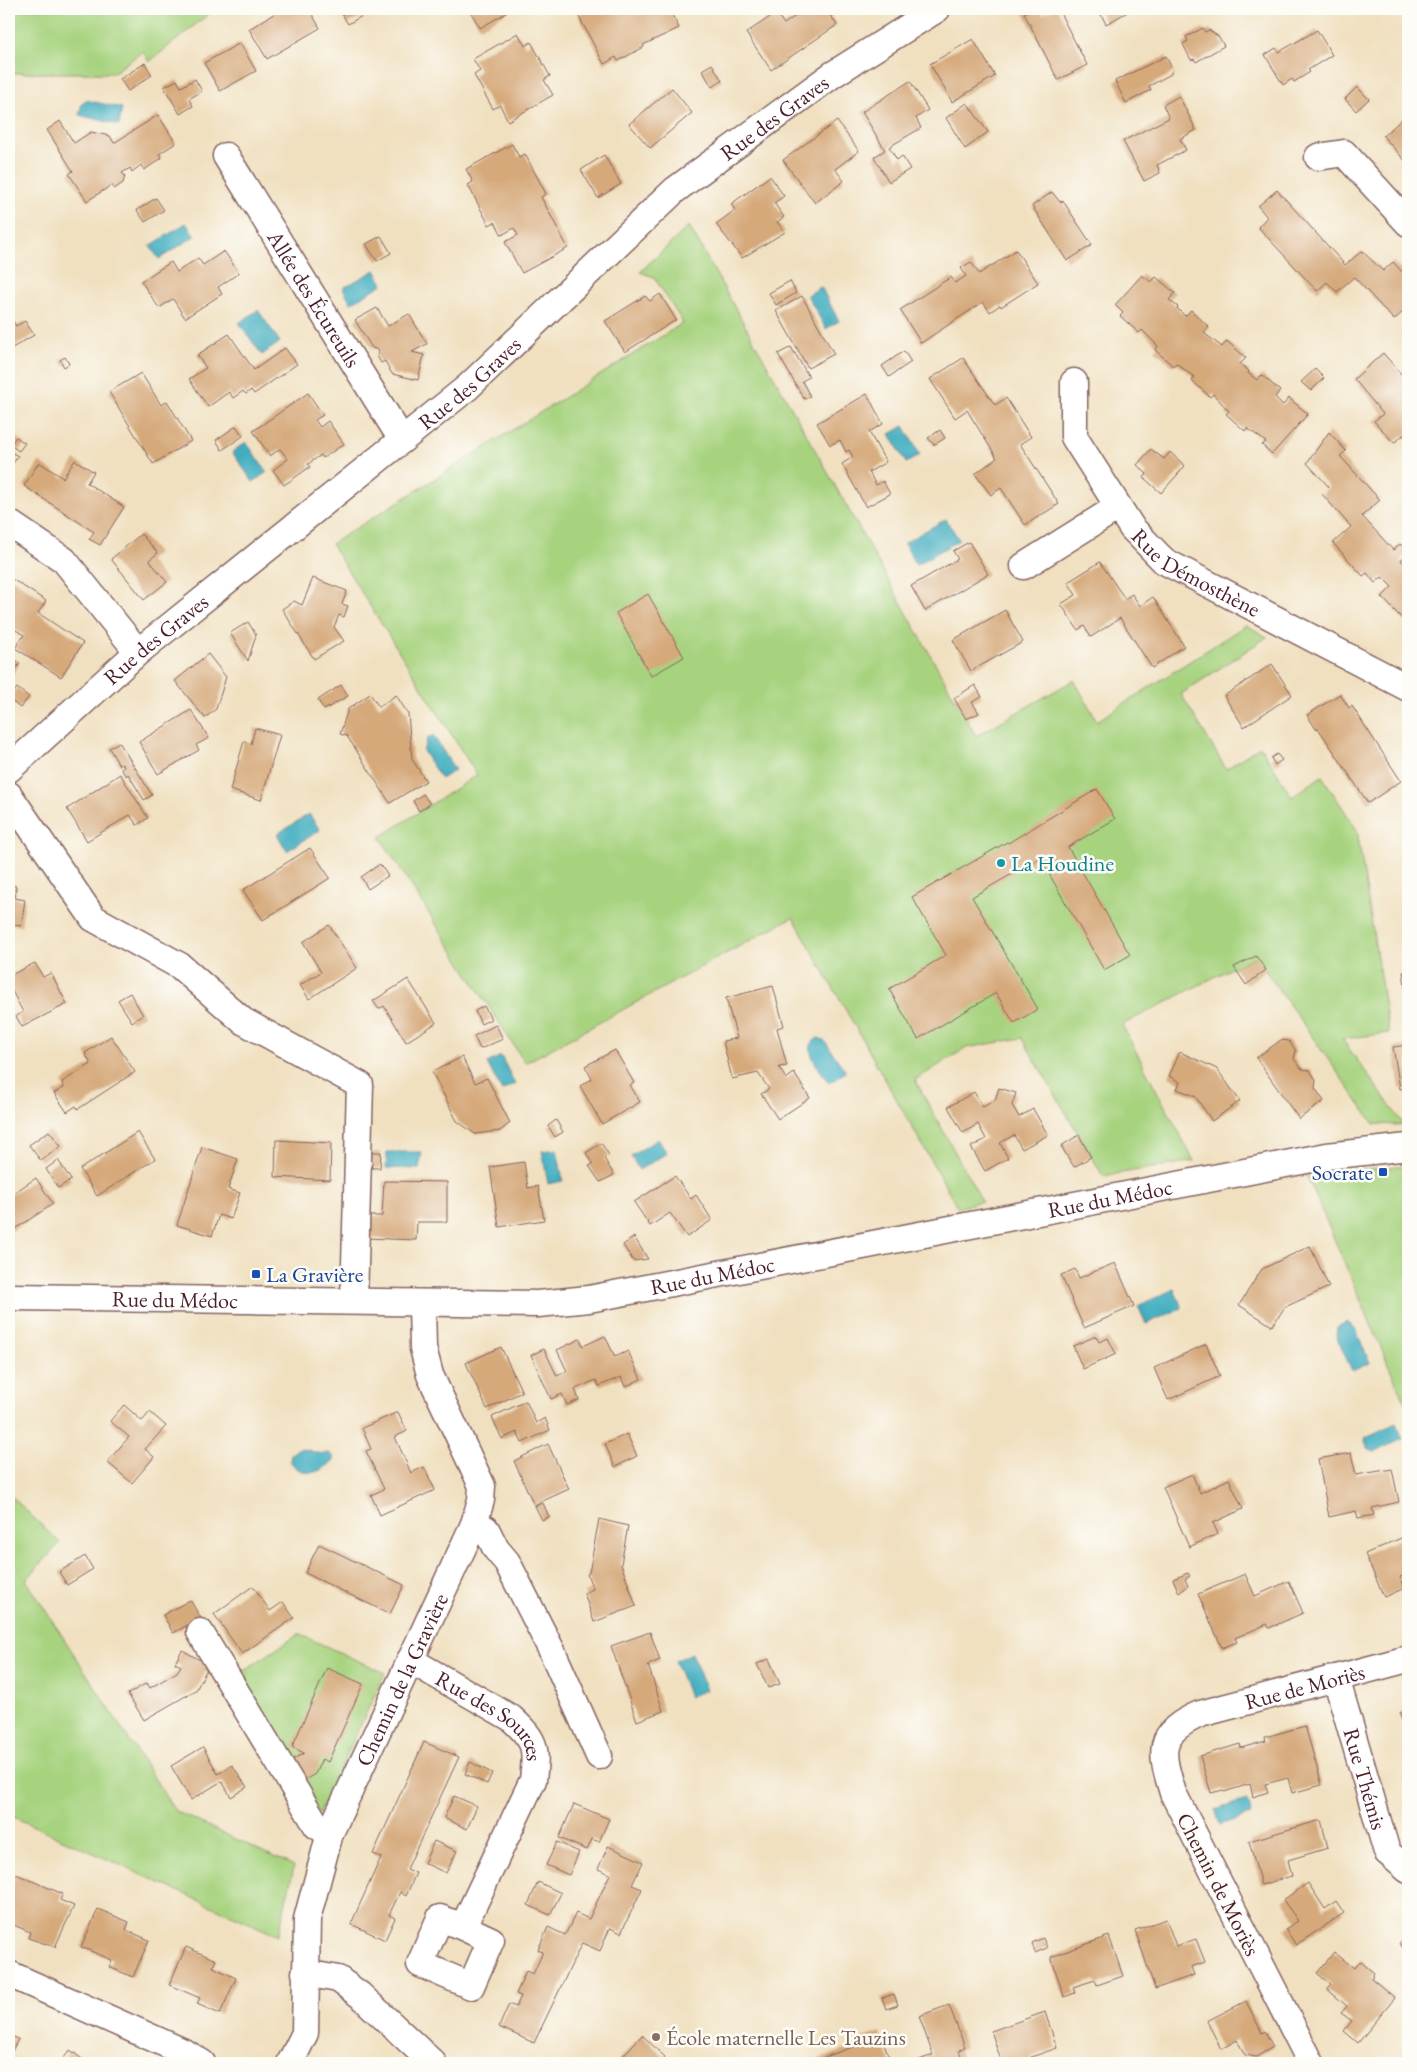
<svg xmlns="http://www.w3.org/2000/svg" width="1417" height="2072" viewBox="0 0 1417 2072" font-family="'EB Garamond',serif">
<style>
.green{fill:#a7d37f;stroke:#787955}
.water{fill:#41adc0;stroke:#466676}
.building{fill:#d5a97a}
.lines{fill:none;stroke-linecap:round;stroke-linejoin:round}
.minor-casing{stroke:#84635f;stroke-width:29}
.minor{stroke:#fff;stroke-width:26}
.culture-dot{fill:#0f9aa8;stroke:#fdfcf7;stroke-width:2}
.transit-dot{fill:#1a4fb4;stroke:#fdfcf7;stroke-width:2}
.education-dot{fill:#8d6e63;stroke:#fdfcf7;stroke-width:2}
.labels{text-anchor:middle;stroke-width:5;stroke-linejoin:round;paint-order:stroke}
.street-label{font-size:22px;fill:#4a1f2b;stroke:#fdfcf7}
.culture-label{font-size:22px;fill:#0d838f;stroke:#fdfcf7;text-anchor:start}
.transit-label{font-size:22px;fill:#164399;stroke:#fdfcf7;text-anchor:end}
.education-label{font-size:22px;fill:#785e54;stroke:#fdfcf7;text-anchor:start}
</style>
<rect width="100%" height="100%" fill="#fdfcf7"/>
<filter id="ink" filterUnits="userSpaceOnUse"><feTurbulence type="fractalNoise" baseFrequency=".02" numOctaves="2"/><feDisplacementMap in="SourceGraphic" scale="10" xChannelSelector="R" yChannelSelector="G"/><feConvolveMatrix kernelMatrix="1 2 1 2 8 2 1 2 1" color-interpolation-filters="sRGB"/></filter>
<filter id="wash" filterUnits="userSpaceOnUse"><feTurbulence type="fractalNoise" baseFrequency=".0096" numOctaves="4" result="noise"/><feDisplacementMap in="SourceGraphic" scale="20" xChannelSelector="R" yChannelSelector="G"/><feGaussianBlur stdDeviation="1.12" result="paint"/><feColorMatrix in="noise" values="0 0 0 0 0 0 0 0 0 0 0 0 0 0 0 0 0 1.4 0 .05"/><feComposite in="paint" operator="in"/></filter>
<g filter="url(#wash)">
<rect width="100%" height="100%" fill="#f0e0c0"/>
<path class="green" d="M9,9h206l-66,53 -6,-11 -30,22h-104z
M689,226l287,510 98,-56 23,41 149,-96 21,12 -86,57 45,75 34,-23 32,51 30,-21 35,54 32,203 -47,6 62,86 -30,-1 -119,-168 -133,69 72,136 -91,15 -81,-138 -56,10 -51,32 67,121 -24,7 -165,-291 -268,146 -145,-226 97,-62 -146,-231 352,-221 -29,-46 -14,-5z
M1408,1165v245l-101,-234z
M9,1494l51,49 -34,37 149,231 119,55 -16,70 -269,-121z
M299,1634l86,39 -66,141 -83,-138z"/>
<path class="water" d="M86,100l36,8 -3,17 -40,-10 3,-12z
M186,223l9,13 -36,23 -9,-13z
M375,270l8,14 -32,19 -8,-15z
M821,287l18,34 -13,8 -19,-34z
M258,310l22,32 -18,13 -23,-32z
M904,426l16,29 -14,8 -16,-29z
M246,442l21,30 -14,10 -21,-30z
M946,519l13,21 -43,25 -12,-22z
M433,735l22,35 -14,9 -18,-28 4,-12z
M309,814l11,16 -33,21 -10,-17z
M818,1038l6,2 22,32 -17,11c-8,-13 -30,-35 -11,-45z
M501,1056l14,28 -13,7 -15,-28z
M658,1139l9,14 -28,17 -8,-14z
M557,1149l6,32 -15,3 -6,-33z
M387,1152h35l-3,17 -33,-1z
M1174,1289l8,19 -36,16 -8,-18z
M1347,1322l8,6 15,35 -18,8 -16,-35 1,-9z
M1396,1423l7,16 -29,13 -6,-3 -3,-8 1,-4z
M298,1449c11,-1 20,7 31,4l5,4v3c-14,14 -31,19 -44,1l1,-7z
M692,1653l14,37 -17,7 -14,-36z
M1247,1800l4,15 -31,10 -5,-16z"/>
<g id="blocks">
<path class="building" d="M282,9h27l11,19 -53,31 -18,-30z
M339,9h35l-26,15z
M469,9h35l2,4 -26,15z
M590,9h79l10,19 -36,17 1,2 -26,14 -2,-4 -12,7 -26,-49z
M806,9h20l11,16 -66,45 -25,-37 30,-20 8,11z
M1031,9h9l3,5 11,-5h4l29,56 -29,15 -34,-67z
M1098,9h35l-27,15z
M1203,28l2,4 4,-2 10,7 5,9 -28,16 -2,-3 -3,1 -8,-16 5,-3 -2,-4z
M1317,30l15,25 -24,15 2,2 -16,10 -2,-3 -9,6 -18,-30 11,-7 3,4z
M518,33l7,13 6,-4 19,34 -6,4 9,15 -45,26 -8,-16 -7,4 -19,-34 6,-4 -7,-12z
M973,39l22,37 -43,26 -22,-38z
M240,43l16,28 -36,20 -16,-28z
M1166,56l7,15 -2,1v2l-22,12 2,4 -25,13 -11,-22z
M145,63l7,12 -24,16 -8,-12z
M712,64l10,17 -10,6 -10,-17z
M195,79l7,12 -13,8 4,7 -13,8 -16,-27 13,-7 4,7z
M910,81l18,29 -12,8 5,10 -32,19 8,13 5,-4 8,13 -21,13 -15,-25 11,-7 -23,-38z
M1357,87l12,12 -13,12 -11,-12z
M672,88l20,25 -42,35 -21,-24z
M1179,96l17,34 -16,9 6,11 -29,15 3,8 -16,8 -21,-40 46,-23 -6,-13z
M967,103l21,29 -23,17 -19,-31z
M1408,114v50l-25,-28z
M158,115l18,28 -17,11 3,4 -18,12 -3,-5 -9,7 -2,-4 -8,5 3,3 -2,7 -9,6 -2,-4 -25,16 -18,-27 4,-3 -26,-41 13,-9 14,22 17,-11 19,4 4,7z
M837,121l22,30 -24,18 9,12 -29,22 -32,-43z
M512,144l7,13 6,-3 21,40 -5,3 27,51 -46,25 -17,-31 13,-7 -4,-7 -12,7 -7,-13 -6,3 -21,-40 5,-3 -7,-13z
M604,155l17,29 -23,14 -17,-28z
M770,176l14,20 -10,7 10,14 -7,5 8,10 -43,26 -26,-34 19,-14 -4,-6z
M1277,190l68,75 17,-14 21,20 10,-9 15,16v29l-14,13 -40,-43 -17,15 -10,-10 -10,9 -59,-64 9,-10 -9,-11z
M1052,192l8,10 3,-1 29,44 -25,16 -35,-55z
M156,198l8,12 -19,12 -8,-12z
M381,236l10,17 -14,8 -11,-17z
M1016,250l22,33 -37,24 -1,-2 -10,7 -7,-10 -62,41 -21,-33 51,-33 4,6 11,-7 -5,-8 10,-6 8,12z
M224,251l15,22 -21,14 4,7 -37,24 -12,-19 -14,9 -18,-27 30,-19 6,10 21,-14 5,7z
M1142,275l9,7 5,-5 19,16 -6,7 9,7 -1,1 8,8 6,-6 18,17 -5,6 18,14 5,-6 19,17 -6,6 9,7 -1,2 9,7 5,-5 18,16 -5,6 8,8 6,-7 19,16 -36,40 -10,-9 4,-3 -19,-14 -2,3 -19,-17 3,-3 -16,-17 -3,3 -18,-16 2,-4 -18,-14 -3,3 -18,-16 3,-4 -16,-16 -3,3 -19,-17 3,-3 -8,-8z
M790,281l6,12 -20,12 -7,-12z
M660,294l16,26 -51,32 -20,-31 40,-25 5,5z
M802,296l32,58 -26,14 -32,-57z
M377,308l11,18 21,-12 18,30 -15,8 12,3 -6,25 -26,-6 -7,-13 -4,2 -4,-7 2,-6 -7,-2 -17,-28z
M9,315l7,11 9,-5 9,14 -25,15z
M229,334l25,36 31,-22 12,16 -43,30 -3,-4 -5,4 -3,-3 -10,7 -4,-6 -21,15 -19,-28 17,-11 -9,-13z
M791,347l18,30 -7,4 8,15 -6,3 -26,-45z
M904,351l7,11 -22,15 -7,-11z
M1383,353l25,29v59l-5,-6 -9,8 -20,-22 9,-7 -29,-35z
M65,357l4,7 -5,3 -4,-7z
M963,358l32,47 11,-7 25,39 -11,7 39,60 -34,21 -24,-37 -10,7 -16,-21 22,-16 -24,-38 -6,-10 -12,8 -25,-39z
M1315,369l9,9 -13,13 -10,-9z
M141,373l20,32 6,-4 24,40 -38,23 -44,-72z
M308,393l15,22 -8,5 5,7 8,-6 16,23 -21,14 -2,-3 -13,9 2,3 -26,18 -11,-15 15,-11 -8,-10 -10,7 -17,-25z
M867,394l16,30 -14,8 17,30 -17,10 7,13 7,-4 7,13 -24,13 -24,-43 11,-7 -4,-7 -3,2 -6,-12 -10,5 -13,-22z
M236,426l7,10 -21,14 -6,-10z
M940,430l5,8 -11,7 -6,-7z
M1329,432l17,19 -6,5 40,44 -18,16 31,34 7,-6 8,8 -7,8 7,8v57l-26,-28 10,-10 -10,-10 -7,6 -8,-10 -4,3 -30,-33 18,-16 -29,-33 7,-7 -22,-24z
M16,437l9,6 -6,8 -9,-6z
M1151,449l13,10 6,-7 15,14 -24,27 -17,-15 3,-4 -10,-9z
M9,451l9,5 -7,10 -2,-2z
M75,460l19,12 -7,11 37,24 -24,38 -11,-6 5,-7 -70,-46 15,-24 24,16z
M141,534l17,19 -9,7 18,22 -23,18 -33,-41z
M969,542l19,32 -63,37 -14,-25 47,-27 -5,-8z
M1100,562l25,37 7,-5 8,12 13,-9 31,49 -32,22 -32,-50 -29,19 -7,-11 -6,4 -17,-26 15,-9 -8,-13z
M9,577l37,24 -8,12 45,30 -22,34 -46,-29 9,-13 -15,-9z
M313,578l34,13 -5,13 6,2 -4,11 -5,-2 -5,12 10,14 -30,18 -32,-50 12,-8 8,4z
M648,594l36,63 -33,19 -35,-63z
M1005,610l18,32 -52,29 -18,-31z
M248,622l8,13 -8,26 -18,-28z
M208,654l18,23 -10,32 -11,9 -30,-37z
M10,657l10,6 -11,17v-22z
M1272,664l20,31 -48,32 -20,-31z
M341,685l7,11 -24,14 -6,-10z
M975,685l7,12 -10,5 7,11 -13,6 -12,-21z
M17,688l12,9 -9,11 -11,-9z
M370,694l9,13 17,-12 12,19 4,45 14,22 -36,22 -43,-67 -7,-2 8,-25z
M1340,694l9,14 3,-2 49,75 -33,22 -50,-75 -2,1 -9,-14z
M191,710l18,28 -13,7 3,5 -41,24 -19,-32z
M255,728l25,7 -19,65 -31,-10 14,-49 7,3z
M119,742l33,53 -8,5 -16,-26 -2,2 -5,-7 3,-2 -2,-3 -3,1 -10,-17z
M1277,754l5,6 -7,5 -4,-7z
M120,774l28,44 -11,7 -7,-10 -43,26 -20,-32z
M1097,789l18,30 -47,28 62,108 -26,15 -64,-112 -68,39 66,112 -24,14 -18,-30 -78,46 -29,-50 57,-34 -34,-58 95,-55 1,1z
M423,794l7,10 -11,7 -6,-10z
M310,848l20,30 -67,42 -20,-30z
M380,864l8,12 -20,13 -7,-12z
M9,885l7,1 -1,12 10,2 -4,26 -12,-2z
M329,925l28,43 -48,31 -9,-14 21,-13 -18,-30z
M1256,956l10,14 -20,15 -12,-18z
M35,963l8,14 8,-4 16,31 -45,23 -6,-11 7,-4 -11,-21 -3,1v-16z
M1408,971v30h-1l-4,-29z
M408,979l28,44 -30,19 -22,-36 -5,3 -6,-8z
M773,986l11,40 -7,2 10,38 -8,1 7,12 8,-6 16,25 -32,21 -17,-25 8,-5 -11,-16 -26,6 -9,-38 14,-3 -11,-40z
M130,993l13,22 -11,7 -14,-22z
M484,1006l7,13 -10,5 -6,-13z
M496,1025l7,14 -23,10 -6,-13z
M1405,1030h3v12h-1z
M111,1036l24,36 -57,37 -2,-3 -9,6 -13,-19 10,-5 -2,-6 29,-18 -6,-11z
M1281,1040l8,1 7,10 -2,8 8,10 8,1 6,10 -1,8 9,13 -25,18 -43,-61z
M1408,1045v43l-8,1 -7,-42z
M615,1050l19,33 -4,2 10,17 -38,22 -22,-38 12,-7 -7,-13z
M1180,1052l37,17 23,32 -28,20 -17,-25 -18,-7 3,-7 -11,-6z
M462,1057l13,26 12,-5 23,45 -10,8 -25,3 -18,-13 -25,-49z
M999,1088l17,5 -4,12 7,12 14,-8 15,26 -26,14 -8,-14 -14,8 8,15 -23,13 -14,-24 15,-8 -8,-15 -15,9 -15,-26 26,-15 9,15 12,-7z
M556,1120l7,12 -8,5 -7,-11z
M49,1131l12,15 -20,15 -12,-16z
M138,1132l17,27 -58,37 -17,-27z
M1079,1135l12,22 -17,10 -13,-21z
M276,1140l55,3 -1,37 -55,-3z
M601,1143l8,12 -5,3 10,17 -14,7 -11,-16 4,-2 -7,-11z
M202,1147l36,12 -10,30 12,4 -9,26 -12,-4 -7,21 -35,-11z
M369,1152h12l-1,16h-11z
M58,1160l13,20 -13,8 -12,-19z
M524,1162l4,26 10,-2 6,34 -45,7 -9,-60z
M675,1176l16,23 5,-4 16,25 -25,17 -17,-24 -20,13 -16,-24z
M36,1178l17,26 -44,29v-37z
M384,1181l63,1v40h-30l-1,18 -50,-2 1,-22h15z
M634,1237l14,22 -15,2 -10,-16z
M1310,1246l19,41 -44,20 -13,19 -33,-21 23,-36z
M1115,1263l19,43 -50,22 -23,-53 14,-6 4,9z
M605,1336l10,21 13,-6 13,28 -16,8 -4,-10 -22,9 -3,-6 -21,9 4,11 -12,5 -5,-11 -11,5 -20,-44 13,-6 13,27 10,-5 -10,-21 23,-11 3,7z
M1096,1336l3,6 9,-4 8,16 -33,15 -10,-23z
M1206,1344l14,32 -52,24 -14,-32z
M501,1347l21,45 -35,17 -21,-46z
M526,1401l10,22 9,-5 5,12 -28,13 -5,-11 -15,7 -10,-22z
M124,1405l18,16 8,-9 16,14 -21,23 9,8 -22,26 -25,-21 22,-25 -19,-16z
M398,1412l9,19 -12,6 16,36 13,-6 11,23 -55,25 -9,-20 13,-6 -18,-38 5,-2 -9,-21z
M627,1434l10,22 -22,11 -10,-23z
M548,1444l21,45 -35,16 -20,-44z
M1351,1453l5,22 36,-6 7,33 -27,6 2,7 -16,3 -2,-7 -27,6 -11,-58z
M1192,1474l8,19 29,-14 14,30 -30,14 5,11 -29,13 -26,-60z
M543,1503l6,14 -7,3 -7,-14z
M599,1519l29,7 -7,38 15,42 -42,16 -10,-29 9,-4 -6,-15 2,-1z
M1408,1535v39l-8,3 5,11 -21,9 -19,-43z
M319,1544l85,41 -14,29 -85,-41z
M85,1556l8,13 -26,16 -8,-13z
M1188,1573l2,3 -5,3 3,7 -9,7 -6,-14z
M1245,1574l10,22 34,-15 14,32 -34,15 -2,-4 -32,14 2,4 -15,6 -24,-54z
M253,1586l17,25 13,-9 11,16 -52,36 -28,-40z
M190,1600l11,18 -28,15 -10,-18z
M650,1632l10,28 -12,5 15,46 -26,10 -26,-75z
M182,1650l27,15 -13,25 -52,30 -16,-26 19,-11 3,5 27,-16 4,-6 -6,-3z
M769,1659l11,25 -12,4 -11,-24z
M327,1668l36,16 -35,78 -6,-3 -7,15 -15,9 -12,-21 16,-9 -12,-6z
M1408,1710v31l-8,-28z
M1305,1726l17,59 -30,8 -4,-15 -23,6 3,8 -15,5 -3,-13 -26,8 -1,-2 -12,3 -11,-37 40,-12 1,4 25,-7 -1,-4z
M424,1742l35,15 -52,112 9,4 -10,23 -6,-4 -11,23 6,3 -10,22 -34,-16 30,-67 -8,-3z
M203,1747l15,27 14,-9 15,22 -16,10 -9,-16 -31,19 -20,-34z
M470,1762l22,11 -5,11 -22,-10z
M1408,1776v13l-4,-11z
M454,1796l23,10 -10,23 -23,-11z
M574,1804l35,15 -10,23 -7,-3 -5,11 -28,-12z
M1321,1820l7,28 -40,12 4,16 -31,9 -12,-44z
M434,1841l23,10 -11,22 -22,-10z
M557,1842l22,10 -10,23 -23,-10z
M608,1846l35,16 -11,23 10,4 -21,44 -11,-5 -10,23 -18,-8 -48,100 -35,-16 10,-23 7,3 5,-11 -5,-2 10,-23 7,3 10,-22 -5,-2 10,-23 17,8 11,-22 13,6 21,-45 -12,-5z
M16,1874l47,20 -3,6 14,6 -19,41 -27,-9 2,-6 -21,-9v-32z
M538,1882l23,11 -11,22 -22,-10z
M1308,1883l17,26 11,-8 8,12 -48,32 -11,-16 13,-8 -15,-21z
M98,1909l31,13 -3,8 23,10 -16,37 -24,-10 3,-7 -31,-13z
M1166,1919l10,27 20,-7 9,23 -14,5 3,8 -39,14 -20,-59z
M1408,1932v20l-9,-8z
M1109,1936l14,40 -26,9 -2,-5 -22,7 2,6 -11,4 -13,-40z
M1043,1938l4,10 -12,5 -3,-10z
M186,1947l30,13 -3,7 23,11 -16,36 -23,-10 3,-6 -31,-13z
M1334,1952l20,16 6,-7 14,12 -3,5 24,20 -37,45 -14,-12 8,-10 -11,-8 6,-7 -20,-17 4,-4 -14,-12z
M894,1994l4,11 -12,4 -4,-11z
M1246,2001l16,32 3,-2 8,16 -17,10 -11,-2 -8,-15 -16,9 -14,-28z
M949,2005l16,42 -6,3 4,13h-46l-1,-2 17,-6 -14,-39z
M1045,2012l12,36 -26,9v2l-6,3 -1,-2 -10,3h-12l-11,-32z
M880,2032l11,31h-76l-1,-2 47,-17 -2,-5z
M9,2035l9,4 -9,18z
M642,2035l23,22 -5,6h-44z
M70,2050l15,11 -2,2h-23z"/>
</g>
</g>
<g filter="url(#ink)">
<use href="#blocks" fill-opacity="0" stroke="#84635f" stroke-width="1"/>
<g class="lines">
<g class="minor-casing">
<g id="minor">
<path id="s1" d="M226,156l176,284"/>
<path d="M1318,157l26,-4 64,70"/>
<path id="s2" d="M1074,382v55l58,91 32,33 244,127"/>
<path d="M9,523l55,37 74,92"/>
<path d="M1024,566l94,-59"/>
<path id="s3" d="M9,769l129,-117 330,-265 207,-197 157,-115 105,-66"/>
<path d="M9,795l84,123 87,48 63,55 117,64 -6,216"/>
<path id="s4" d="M9,1297l529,7 51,-5 738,-143 81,-9"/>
<path d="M474,1524l12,5 10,20 11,13 45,89 47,105"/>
<path d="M200,1632l117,194 13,7"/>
<path id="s5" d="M410,1660l101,58c25,23 26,29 22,62l-70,147 -23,-9 -20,46 51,22 20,-46 -28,-13"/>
<path id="s6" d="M1336,1678l51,174 21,18"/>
<path d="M305,1973l33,6 22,16 73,68"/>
<path d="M9,1974l177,79 16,10"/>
<path id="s7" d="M290,2063l15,-30 2,-114 23,-86 144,-309 7,-24 1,-14 -52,-111 -7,-27 -1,-45"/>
<path id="s8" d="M1311,2063l-138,-270c-13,-42 -17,-60 27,-79l208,-55"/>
</g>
</g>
<use href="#minor" class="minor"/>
</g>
</g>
<circle class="culture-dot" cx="1001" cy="863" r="5"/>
<g class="transit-dot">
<rect x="1378" y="1167" width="10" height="10" rx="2.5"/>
<rect x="251" y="1269" width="10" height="10" rx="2.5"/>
</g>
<circle class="education-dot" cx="656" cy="2037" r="5"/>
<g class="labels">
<g class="street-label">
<text dy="8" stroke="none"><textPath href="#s3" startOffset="1006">Rue des Graves</textPath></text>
<text dy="8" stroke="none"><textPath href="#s1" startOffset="168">Allée des Écureuils</textPath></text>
<text dy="8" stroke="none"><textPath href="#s3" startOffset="601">Rue des Graves</textPath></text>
<text dy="8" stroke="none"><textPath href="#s2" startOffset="242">Rue Démosthène</textPath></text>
<text dy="8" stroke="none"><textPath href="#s3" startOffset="196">Rue des Graves</textPath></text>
<text dy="8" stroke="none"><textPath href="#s4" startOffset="1111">Rue du Médoc</textPath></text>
<text dy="8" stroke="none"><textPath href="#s4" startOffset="706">Rue du Médoc</textPath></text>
<text dy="8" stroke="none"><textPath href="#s4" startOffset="166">Rue du Médoc</textPath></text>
<text dy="8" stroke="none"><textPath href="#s7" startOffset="406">Chemin de la Gravière</textPath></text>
<text dy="8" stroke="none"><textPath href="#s8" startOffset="509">Rue de Moriès</textPath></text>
<text dy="8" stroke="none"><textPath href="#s5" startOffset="100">Rue des Sources</textPath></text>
<text dy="8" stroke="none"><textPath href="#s6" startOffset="105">Rue Thémis</textPath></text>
<text transform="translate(1219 1884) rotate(63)" y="8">Chemin de Moriès</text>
</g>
<g class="culture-label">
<text x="1011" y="871">La Houdine</text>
</g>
<g class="transit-label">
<text x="1373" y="1180">Socrate</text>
<text x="266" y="1282" text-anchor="start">La Gravière</text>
</g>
<g class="education-label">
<text x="666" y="2045">École maternelle Les Tauzins</text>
</g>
</g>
<rect width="1417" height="2072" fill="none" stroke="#fdfcf7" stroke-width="30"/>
</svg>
